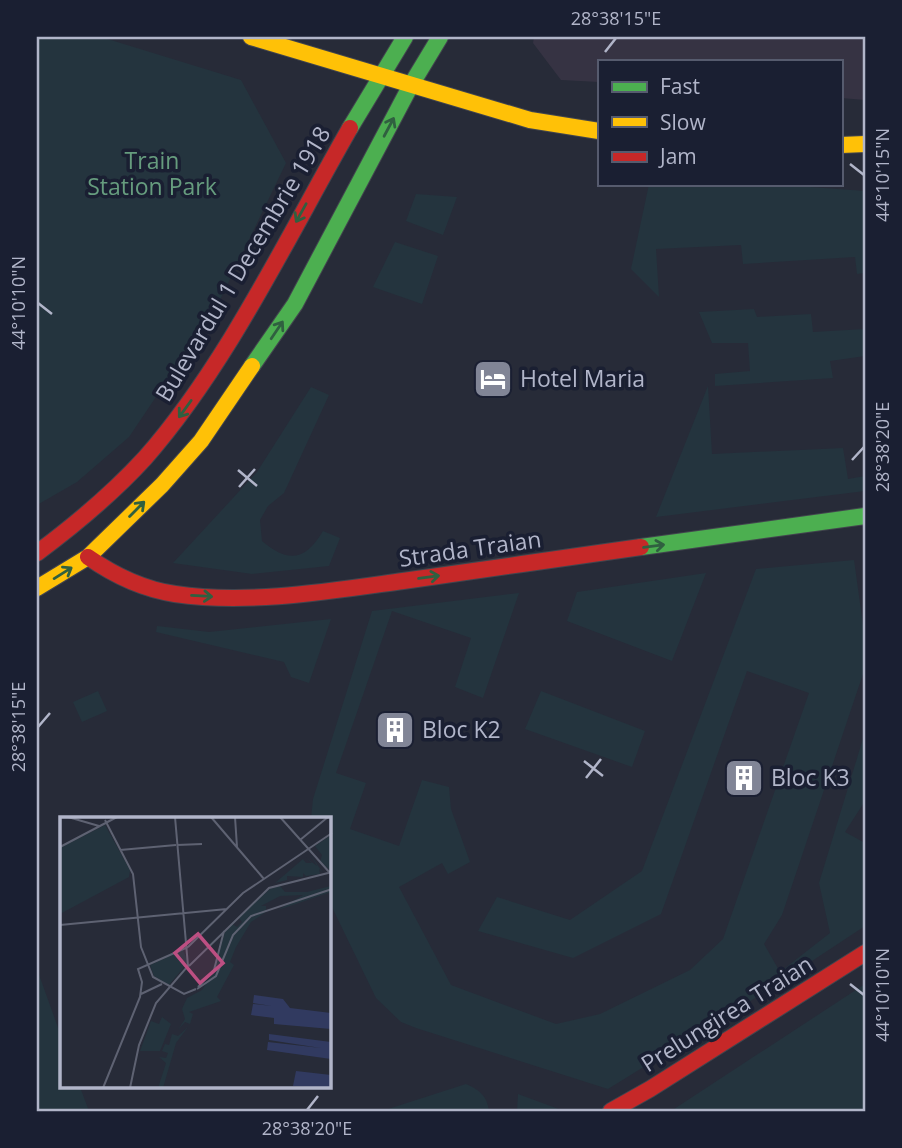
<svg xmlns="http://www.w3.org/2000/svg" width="902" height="1148" viewBox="0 0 902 1148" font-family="'Open Sans',sans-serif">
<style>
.medical{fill:#363343}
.green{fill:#24343e}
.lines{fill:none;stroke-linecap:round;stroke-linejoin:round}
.fast-casing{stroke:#42454e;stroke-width:18}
.slow-casing{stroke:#42454e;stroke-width:18}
.jam-casing{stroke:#42454e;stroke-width:18}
.fast{stroke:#4caf50;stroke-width:16}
.slow{stroke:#ffc107;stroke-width:16}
.jam{stroke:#c62828;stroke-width:16}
.oneway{stroke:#306040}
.ticks{fill:none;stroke:#b1b5c9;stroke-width:2.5}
.labels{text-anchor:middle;stroke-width:7;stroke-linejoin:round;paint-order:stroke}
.park-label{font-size:23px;fill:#669c7e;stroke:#1a1f32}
.street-label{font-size:23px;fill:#b1b5c9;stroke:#1a1f32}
.poi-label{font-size:23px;fill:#b1b5c9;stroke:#1a1f32;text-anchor:start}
.inset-road{fill:none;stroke:#5e6272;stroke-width:2}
.view{fill:#bc4f82;fill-opacity:0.15;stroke:#bc4f82;stroke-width:3.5}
.inset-edge{fill:none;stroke:#b1b5c9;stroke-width:3.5}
.neatline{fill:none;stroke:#b1b5c9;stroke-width:2.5}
.ticks-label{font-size:18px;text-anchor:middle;fill:#b1b5c9}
</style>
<rect width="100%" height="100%" fill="#272b38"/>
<path class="medical" d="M534,37h331v63l-24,-2v-37h-242v21l-38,-2 -28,-37z"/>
<path class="green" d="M37,37h64l140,43 45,83 -69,143 -88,131 -52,45 -40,23z
M649,184h120l96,7v82l-8,1 -2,-17 -112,7 -2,-19 -85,4 3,48 -28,-28z
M416,194l41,3 -14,38 -37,-14z
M395,242l43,14 -16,48 -49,-17z
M754,309l3,8 54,-3 2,18 52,-3v27l-35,5 3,17 -118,8v-12l35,-3 -2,-28h-36l-13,-31z
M708,386l4,68 131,-6 5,31 17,-3v15l-209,26z
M311,387l18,8 -45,98 -16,13 -8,14 2,21c27,23 44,19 61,-10l17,7 -11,28 -77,8 -79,-11 84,-91z
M854,560l11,79v29l-83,247 -18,29 16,28 50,-39 -11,-50 46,-151v69l-20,31 20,11v83l-97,64 -160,99 -192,-61 -15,-6 -25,-24 -47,-97v-82h-18l2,-20 59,-188 147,-18 -36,105 -28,-11 16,-49 -79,-27 -56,162 30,10 -16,46 49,17 23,-66 27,7 2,22 19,53 -22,12 -6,-11 -43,24 52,98 105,39 44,-10 90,-44 33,-31 86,-246 -62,-22 -86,243 -88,44 -95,-27 19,-34 73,23 72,-49 114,-302z
M706,573l-34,88 -105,-40 10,-29z
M331,619l-22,64 -18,-6 -7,-15 -128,-30 1,-6 52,6z
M98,691l9,20 -25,11 -9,-20z
M541,691l104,40 -13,36 -107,-38z
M37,969l24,67v51h19l9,24h-52z
M865,984v127h-194z
M466,1084c14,6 21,12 23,27h-107z
M518,1094l46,17h-47z"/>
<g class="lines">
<g class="fast-casing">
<path id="fast" d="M350,128l55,-91
M252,366l43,-62 116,-219 29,-48
M641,547l224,-31"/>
</g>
<g class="slow-casing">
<path id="slow" d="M251,37l279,83 69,11
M841,145l24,-1
M37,588l51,-31 74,-72 39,-44 51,-75"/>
</g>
<g class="jam-casing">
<path id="jam" d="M37,553c39,-29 75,-59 108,-95 82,-93 143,-222 205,-330
M88,557c27,19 54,32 87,37 73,11 156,-3 228,-13 79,-11 159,-23 238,-34
M611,1111l39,-22 215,-136"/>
</g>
<use href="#fast" class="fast"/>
<use href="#slow" class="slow"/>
<use href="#jam" class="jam"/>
</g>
<defs><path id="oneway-shaft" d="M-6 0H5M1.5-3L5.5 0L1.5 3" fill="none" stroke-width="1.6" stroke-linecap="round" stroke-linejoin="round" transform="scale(1.75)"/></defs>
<g class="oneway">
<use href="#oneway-shaft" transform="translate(389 127) rotate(-62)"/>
<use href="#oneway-shaft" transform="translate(301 213) rotate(119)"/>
<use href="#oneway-shaft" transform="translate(277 330) rotate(-56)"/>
<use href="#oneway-shaft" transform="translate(185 409) rotate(126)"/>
<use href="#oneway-shaft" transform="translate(137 509) rotate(-45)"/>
<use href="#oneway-shaft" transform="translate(654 546) rotate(-8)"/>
<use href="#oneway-shaft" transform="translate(63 573) rotate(-32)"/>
<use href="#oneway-shaft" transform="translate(429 577) rotate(-8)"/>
<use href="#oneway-shaft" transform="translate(202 596) rotate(3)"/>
</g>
<path class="ticks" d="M605,52l11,-14M850,164l14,11M38,303l14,11M852,460l12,-13M238,470l19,16M239,487l16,-18M38,727l12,-14M584,761l19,15M586,778l15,-19M850,984l14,11M307,1110l11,-14"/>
<defs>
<g id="hotel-square" transform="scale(2.0125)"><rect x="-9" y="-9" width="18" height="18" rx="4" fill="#818596" stroke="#1a1f32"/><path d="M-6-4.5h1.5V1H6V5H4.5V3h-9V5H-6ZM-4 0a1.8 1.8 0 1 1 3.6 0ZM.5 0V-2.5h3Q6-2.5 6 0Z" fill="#fff"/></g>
<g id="building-square" transform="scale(2.0125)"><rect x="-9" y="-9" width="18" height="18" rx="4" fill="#818596" stroke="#1a1f32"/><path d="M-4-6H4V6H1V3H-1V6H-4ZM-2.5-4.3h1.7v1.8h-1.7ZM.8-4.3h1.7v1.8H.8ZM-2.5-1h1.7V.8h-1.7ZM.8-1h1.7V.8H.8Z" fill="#fff"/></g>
</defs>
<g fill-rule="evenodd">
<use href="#hotel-square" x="493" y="379"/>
<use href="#building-square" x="395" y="730"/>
<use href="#building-square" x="744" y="778"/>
</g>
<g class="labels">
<g class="park-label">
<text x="152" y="169">Train<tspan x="152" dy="26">Station Park</tspan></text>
</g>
<g class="street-label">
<text transform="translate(243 264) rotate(-59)" y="8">Bulevardul 1 Decembrie 1918</text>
<text transform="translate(470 549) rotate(-8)" y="8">Strada Traian</text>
<text transform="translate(727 1014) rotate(-32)" y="8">Prelungirea Traian</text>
</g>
<g class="poi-label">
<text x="520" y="387">Hotel Maria</text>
<text x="422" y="738">Bloc K2</text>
<text x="771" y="786">Bloc K3</text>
</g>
</g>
<g transform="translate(60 817)">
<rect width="271" height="271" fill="#272b38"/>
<path d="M45,8l25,45 -1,7 -69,37v-66zM271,18v36l-11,-9 2,-7 -7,-9zM250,37l13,19 -4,-4 1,5 -14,2 -3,-3v4l-16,-1v4l-12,3 28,-24 3,4h6l-7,-6 12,9zM220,69l5,6h22l24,-6v6l-53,18 25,-15 -23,1 -19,10h5v6l-15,10 -15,25 -6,15 4,3 -17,32 4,4 -32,11 4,2 -3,10 -5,-2 -7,8 7,-11 -3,-10 5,-11 15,-8 10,-16 13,-42 7,-8 5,3 5,-5 -4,-5 33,-29zM123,133l5,12 -19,23 -15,-9 -4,-11zM102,200l9,7 -11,27h-20l11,-30 8,3zM128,210l-12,16 -13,45h-5l8,-25 -7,-6 7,1 2,-5 -6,-2 3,-7 4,1 3,-11 6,2z" fill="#24343e"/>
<path d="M194,178l29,4 7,9 41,5v16l-57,-5v-6l-23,-3 2,-11 19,2 -19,-3zM209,217l62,8v17l-64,-9 1,-8 53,6 -52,-8zM236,254l35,4v13l-38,-2z" fill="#313a60"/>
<path class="inset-road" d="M8,0l31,9M151,0l53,62M175,0l2,30M220,0l50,56M45,3l28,54 8,73 12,30 31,17 12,-5M240,23l28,-23M117,28l25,-1M0,30l57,-30M60,33l56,-5M0,108l167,-16M128,130l55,-54 89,-60M129,149l80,-78 63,-16M138,170l16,-17 10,-39M137,172l19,-13 17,-41 18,-19 81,-27M81,177l21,-10M43,271l37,-91 2,-15 -4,-13 50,-22M70,271l9,-43 17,-42 32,-37 -13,-149"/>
<path class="view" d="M138,117l25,29 -23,20 -25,-30z"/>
<rect width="271" height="271" class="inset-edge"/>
</g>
<rect width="902" height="1148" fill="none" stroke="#1a1f32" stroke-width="77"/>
<rect x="598" y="60" width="245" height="126" fill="#1a1f32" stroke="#565b6e" stroke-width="2"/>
<rect x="612" y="82" width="35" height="10" fill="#4caf50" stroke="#565b6e" stroke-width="2"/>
<text x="660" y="94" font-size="21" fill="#b1b5c9">Fast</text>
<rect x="612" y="117" width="35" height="10" fill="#ffc107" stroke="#565b6e" stroke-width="2"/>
<text x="660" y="130" font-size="21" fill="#b1b5c9">Slow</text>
<rect x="612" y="152" width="35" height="10" fill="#c62828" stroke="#565b6e" stroke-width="2"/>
<text x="660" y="164" font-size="21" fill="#b1b5c9">Jam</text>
<rect x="38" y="38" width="826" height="1072" class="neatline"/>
<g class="ticks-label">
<text x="616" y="25">28°38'15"E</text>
<text transform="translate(883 175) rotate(-90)" y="6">44°10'15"N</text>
<text transform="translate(19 303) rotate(-90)" y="6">44°10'10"N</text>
<text transform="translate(883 447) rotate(-90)" y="6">28°38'20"E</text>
<text transform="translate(19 727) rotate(-90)" y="6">28°38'15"E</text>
<text transform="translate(883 995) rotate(-90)" y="6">44°10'10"N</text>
<text x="307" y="1135">28°38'20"E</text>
</g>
</svg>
